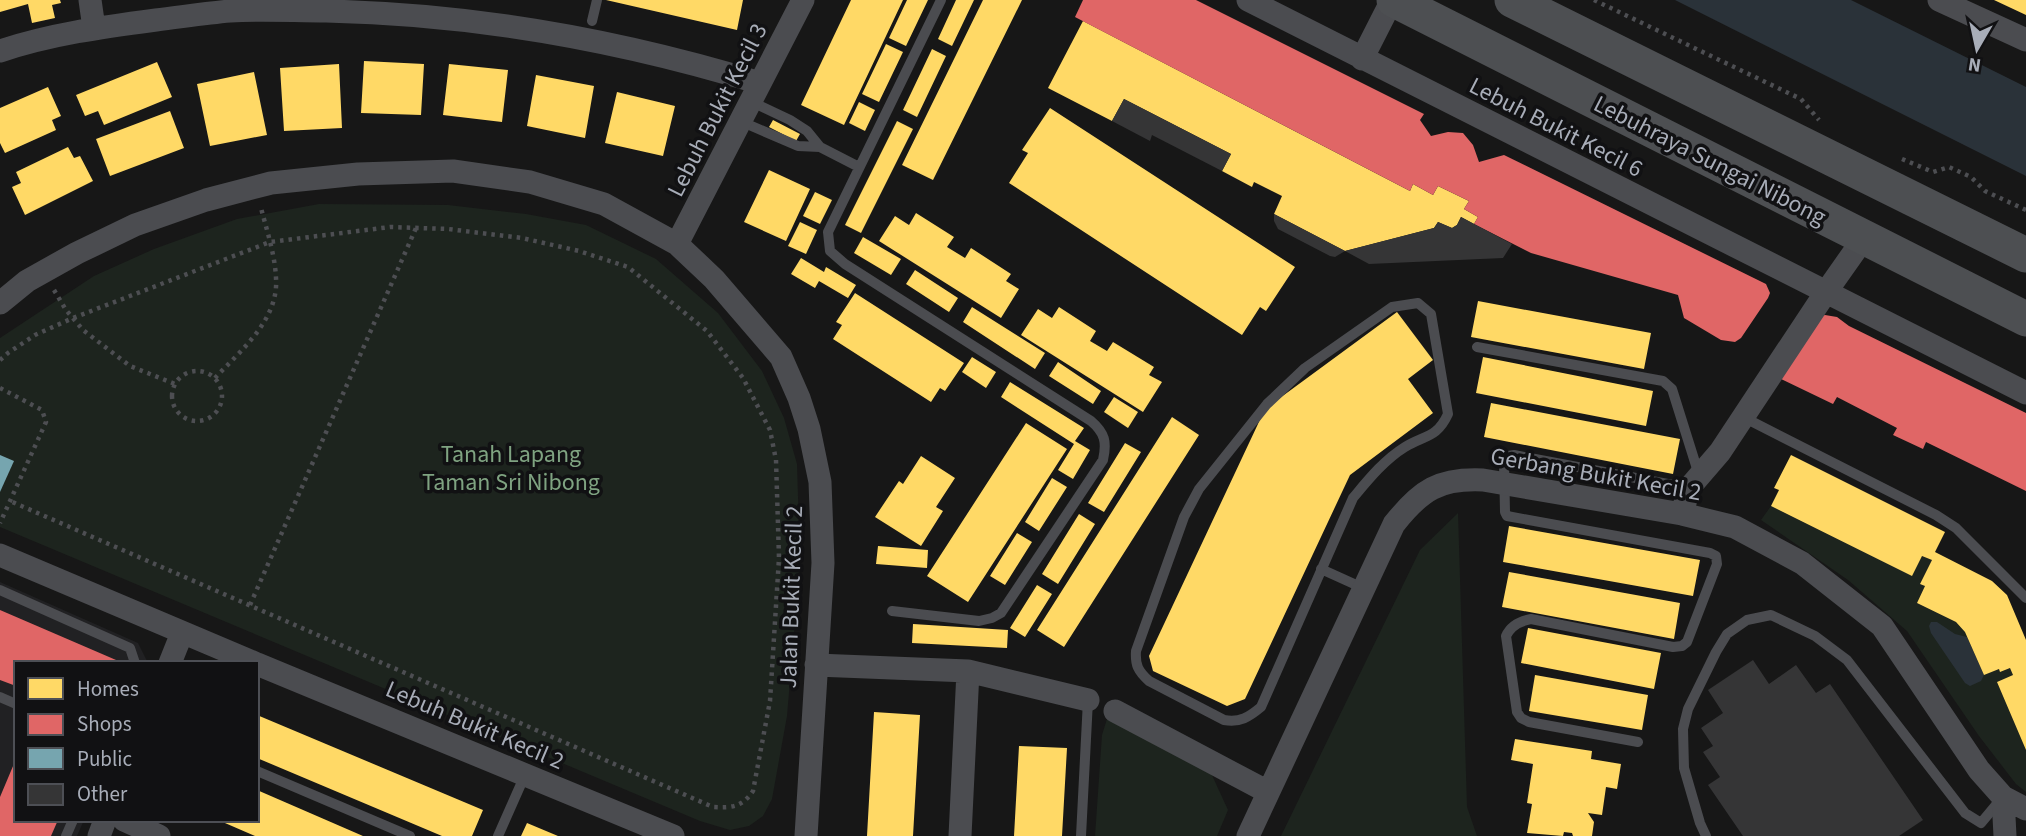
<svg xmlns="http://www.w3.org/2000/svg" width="2026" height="836" viewBox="0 0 2026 836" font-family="'Source Sans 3',sans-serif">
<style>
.built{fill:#212123}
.green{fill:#1d241e}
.water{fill:#2a3239}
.homes{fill:#ffd966}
.shops{fill:#e06666}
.public{fill:#76a5af}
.building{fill:#353536}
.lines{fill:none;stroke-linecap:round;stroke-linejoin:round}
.path{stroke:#4d4e52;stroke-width:4.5;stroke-dasharray:3.5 5;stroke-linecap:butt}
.service{stroke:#4b4c50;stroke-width:10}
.minor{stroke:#4b4c50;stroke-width:23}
.primary{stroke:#4d4f52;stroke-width:35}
.labels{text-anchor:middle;stroke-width:7;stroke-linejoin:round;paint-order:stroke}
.street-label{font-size:24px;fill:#a8adb8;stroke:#111113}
.park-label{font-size:24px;fill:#7fa381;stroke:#111113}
</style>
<rect width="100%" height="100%" fill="#171717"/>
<path class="built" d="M0,582l138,61 10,20h-132v157h68l-7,16h-77z"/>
<path class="green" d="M319,204l129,1 78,9 60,11 70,34 62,54 44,58 22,47 13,46 3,98 -13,154 -15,83 -9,17 -14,10 -19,4 -30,-9 -700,-294v-189l94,-62 60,-27 83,-30z
M1771,506l140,69 11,-19 10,4 -12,23 5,3 -8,17 39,19 9,10 19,43 15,-6 2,3 9,-4 3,7 -16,7 29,68v42l-10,-8 -37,-48 -72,-105 -59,-51 -87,-60z
M1458,513l9,294 10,29h-196l139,-286z
M1107,719l104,54 17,37 -11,26h-122l7,-101z"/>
<path class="water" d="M1675,0h176l175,87v89z
M1931,622h6l18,12 12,3 17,38 -3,6 -11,5 -5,-3 -34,-50 -2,-7z"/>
<path class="homes" d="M0,0h60l1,3 -9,2 3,13 -23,5 -4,-19 -28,8z
M606,0h137l-6,30z
M851,0h52l-59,125 -43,-20z
M907,0h21l-22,46 -17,-8z
M956,0h18l-22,46 -14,-7z
M983,0h39l-89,180 -31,-15z
M1994,0h32v15z
M1083,21l327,170 3,-7 20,11 5,-9 31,15 -5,8 14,8 -4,7 -13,-7 -4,8 -5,3 -14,-6 -4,6 -89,23 -71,-37 8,-18 -28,-14 -2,5 -30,-16 9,-17 -107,-55 -12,22 -64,-33z
M886,44l17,8 -24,50 -17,-8z
M932,49l14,7 -29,61 -14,-7z
M364,61l60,3 -3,51 -60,-2z
M157,62l15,35 -68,28 -6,-14 -13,5 -9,-21z
M339,64l3,64 -58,3 -4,-63z
M449,64l59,6 -6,52 -59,-7z
M254,72l13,63 -57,11 -13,-62z
M536,75l58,11 -9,52 -58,-12z
M48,87l13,29 -9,4 4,10 -51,23 -5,-10v-35z
M617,92l58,14 -12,50 -58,-13z
M859,102l16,8 -10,21 -16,-8z
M1050,108l245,159 -29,44 -6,-4 -18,28 -233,-152 19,-30 -6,-3z
M170,111l14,37 -74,28 -14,-37z
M773,120l27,14 -4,7 -27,-14z
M897,121l16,8 -52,104 -16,-8z
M68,147l6,11 6,-2 13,25 -68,34 -13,-28 9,-4 -5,-11z
M769,170l41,19 -24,52 -42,-19z
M815,192l17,8 -12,24 -17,-8z
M916,213l38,24 -7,10 18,11 6,-10 40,26 -5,7 13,8 -18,29 -122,-77 16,-25 14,9z
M800,222l17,8 -11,24 -18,-8z
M863,237l38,22 -10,16 -37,-22z
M801,258l23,14 2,-5 30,18 -8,13 -29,-17 -4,7 -24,-14z
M915,270l43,28 -9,14 -43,-28z
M855,293l109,70 -19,28 -5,-3 -9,14 -98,-63 9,-14 -6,-3z
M1478,301l173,32 -7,36 -173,-32z
M972,307l73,46 -10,16 -72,-47z
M1059,307l37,24 -6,10 17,10 6,-9 41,25 -5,8 13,7 -19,30 -122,-77 17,-26 14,9z
M1397,312l36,48 -25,19 25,34 -83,62 -105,224 -18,7 -74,-35 -4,-15 116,-247z
M972,357l24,15 -10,16 -24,-16z
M1483,357l170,34 -7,35 -170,-33z
M1058,362l43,29 -8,13 -44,-28z
M1010,382l74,46 -9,13 15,9 -17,29 -15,-9 16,-26 -73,-47z
M1114,397l24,15 -10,16 -24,-16z
M1491,403l189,36 -7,35 -189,-37z
M1172,417l27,18 -135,212 -27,-17z
M1026,423l41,26 -99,153 -41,-26z
M1125,443l16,9 -37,60 -16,-9z
M1791,455l154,77 -10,20 57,29 15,14 19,45v110l-29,-68 16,-7 -3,-7 -10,4 -1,-3 -15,6 -19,-43 -9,-10 -39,-19 8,-17 -5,-2 12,-24 -10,-4 -10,20 -141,-70 8,-16 -5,-2z
M921,456l34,22 -19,29 7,4 -22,35 -46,-29 24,-36 4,3z
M1052,478l15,9 -28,44 -14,-9z
M1079,514l16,10 -37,60 -16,-10z
M1509,526l191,34 -7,36 -190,-34z
M1017,533l15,9 -27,43 -15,-9z
M878,546l50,4 -1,18 -51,-4z
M1509,572l171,31 -6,36 -172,-32z
M1037,585l15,9 -27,43 -15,-9z
M913,624l95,6 -1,18 -95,-5z
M1528,628l133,25 -7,36 -133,-26z
M1535,675l113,20 -6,35 -113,-19z
M874,712l46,3 -7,121h-46z
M257,715l226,95 -11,26h-30l-185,-78z
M1515,739l77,12 -1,8 30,5 -4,25 -11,-2 -4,28 -14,-2 6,9 -2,14h-19l-1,-3 -8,-1 -1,4 -36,-3 5,-29 -5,-1 6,-39 -22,-4z
M1019,746l48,2 -5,88h-48z
M257,790l106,46h-108l-37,-16h39z
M527,823l31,13h-37z"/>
<path class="shops" d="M1083,0h113l228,114 -4,6 11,16 17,-4 15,1 10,12 6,17 25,-7 262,129 4,9 -2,5 -27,40 -6,4 -14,-2 -37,-22 -6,-23 -147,-42 -57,-29 4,-7 -14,-8 5,-8 -31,-15 -5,9 -20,-11 -3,7 -335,-174z
M1825,315l12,2 12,9 177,87v78l-100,-49 -3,7 -30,-14 4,-7 -60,-31 -4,7 -54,-26 42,-62z
M0,610l123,53h-107v23l-16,-6z
M16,759v61h42l-7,16h-51v-39z"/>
<path class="public" d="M0,455l14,6 -14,31z"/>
<path class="building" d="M1124,99l107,55 -9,17 -70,-36 -2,6 -38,-20z
M1274,214l71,37 -10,6 -5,-1 -52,-27 -4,-8z
M1461,217l51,27 -9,14 -134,6 -24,-13 89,-23 4,-6 14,6 5,-3z
M1753,660l16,24 27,-19 20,28 14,-9 93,136 -24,16h-156l-35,-51 12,-8 -17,-25 10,-6 -12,-18 22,-15 -15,-23z"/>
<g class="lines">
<path class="path" d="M1594,0l207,99 18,21
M1902,159l31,13 16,-5 22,10 14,14 41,19
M54,290l12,20 17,20 47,36 45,18
M0,360l8,-7 27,-18 38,-17 197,-76 120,-15 58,2 74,9 57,13 49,16 79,64 36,47 27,52 6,30 3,98 -9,143 -17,90c-11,16 -21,17 -40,16l-703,-306
M172 396a25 25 0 1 1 50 0a25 25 0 1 1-50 0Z
M215,378c25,-27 64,-58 61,-100 -1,-23 -9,-47 -15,-70
M0,388l42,22 4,12 -46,101
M250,605l166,-377"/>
<path class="service" d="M592,21l5,-21
M750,101l40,19 17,11 13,16 39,20
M740,121l58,25 22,1
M1418,303l13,11 17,100c-11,24 -23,21 -43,33 -21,13 -37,33 -52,51l-92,209c-12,10 -21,16 -37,13l-75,-39c-11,-10 -14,-16 -13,-30l48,-134 15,-28 68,-85 38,-36 87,-61z
M1477,347l186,34 9,8 27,86
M1743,417l193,98 20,13 70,70
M1321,569l42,19
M0,590l130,58 5,15
M892,611l87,10 13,-3 9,-5 102,-153c4,-18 2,-27 -12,-39l-246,-157 -15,-13 -2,-19 113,-232
M0,697l16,7
M1638,742l-109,-20 -8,-4 -4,-6 -11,-76c5,-11 14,-15 25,-17l142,28 9,-1 5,-4 30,-78 -1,-8 -6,-3 -203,-37 -2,-4 -1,-50 4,-6 6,-1 175,33
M257,771l153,65
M66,836l7,-16
M498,836l27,-61
M1081,836l7,-136
M1706,836l-6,-13 -16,-55 -1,-39 5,-20 28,-57 11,-18 20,-14 24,-5 44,21 32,24 118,153 16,10 20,-24"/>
<path class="minor" d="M90,0l4,28
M1248,0l778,393
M1939,0l87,40
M0,51c51,-17 103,-24 156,-31 25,-3 50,-7 74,-9 32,-2 64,0 96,0 148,3 293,29 434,72
M1362,59l30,-59
M677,244l126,-244
M0,303l27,-22 50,-28 58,-28 71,-25 65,-17 87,-9 95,-3 77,11 74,22 73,40 37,35 67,78 18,41 10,31 11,53 3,81 -17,273
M1682,514l7,-26 31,-36 106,-160 38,-54
M0,555l255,108
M170,663l12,-30
M257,664l416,172
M816,665l152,6 120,29
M1115,711l153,81
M2003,797l2,39
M124,820l35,16
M99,836l6,-16
M960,836l8,-165
M1248,836l146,-312c27,-34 45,-46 89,-44l199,34 53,13 67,36 80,63 97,144 24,27 23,12"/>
<path class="primary" d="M1394,0l632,319
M1512,0l514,255"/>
</g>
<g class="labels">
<g class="street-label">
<text transform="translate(717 110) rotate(-63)" y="8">Lebuh Bukit Kecil 3</text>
<text transform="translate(1556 127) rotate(27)" y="8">Lebuh Bukit Kecil 6</text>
<text transform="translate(1710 160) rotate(27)" y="8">Lebuhraya Sungai Nibong</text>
<text transform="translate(1596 474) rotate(10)" y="8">Gerbang Bukit Kecil 2</text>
<text transform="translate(791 597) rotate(-88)" y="8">Jalan Bukit Kecil 2</text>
<text transform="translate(475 725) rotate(23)" y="8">Lebuh Bukit Kecil 2</text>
</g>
<g class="park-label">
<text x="511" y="462">Tanah Lapang<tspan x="511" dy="28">Taman Sri Nibong</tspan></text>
</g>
</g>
<rect x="14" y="661" width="245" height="161" fill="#111113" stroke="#4d4f55" stroke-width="2"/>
<rect x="28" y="678" width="35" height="21" fill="#ffd966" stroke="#4d4f55" stroke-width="2"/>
<text x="77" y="696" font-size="21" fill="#a8adb8">Homes</text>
<rect x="28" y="714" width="35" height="21" fill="#e06666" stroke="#4d4f55" stroke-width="2"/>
<text x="77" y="731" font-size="21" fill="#a8adb8">Shops</text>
<rect x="28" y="748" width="35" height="21" fill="#76a5af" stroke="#4d4f55" stroke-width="2"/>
<text x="77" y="766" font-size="21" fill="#a8adb8">Public</text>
<rect x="28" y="784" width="35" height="21" fill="#353536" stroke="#4d4f55" stroke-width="2"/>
<text x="77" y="801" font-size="21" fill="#a8adb8">Other</text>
<g transform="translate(1977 49) rotate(189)" stroke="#111113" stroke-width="5" paint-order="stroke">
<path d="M0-5L12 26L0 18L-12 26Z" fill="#a8adb8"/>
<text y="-10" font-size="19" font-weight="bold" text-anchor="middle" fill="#a8adb8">N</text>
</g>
</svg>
